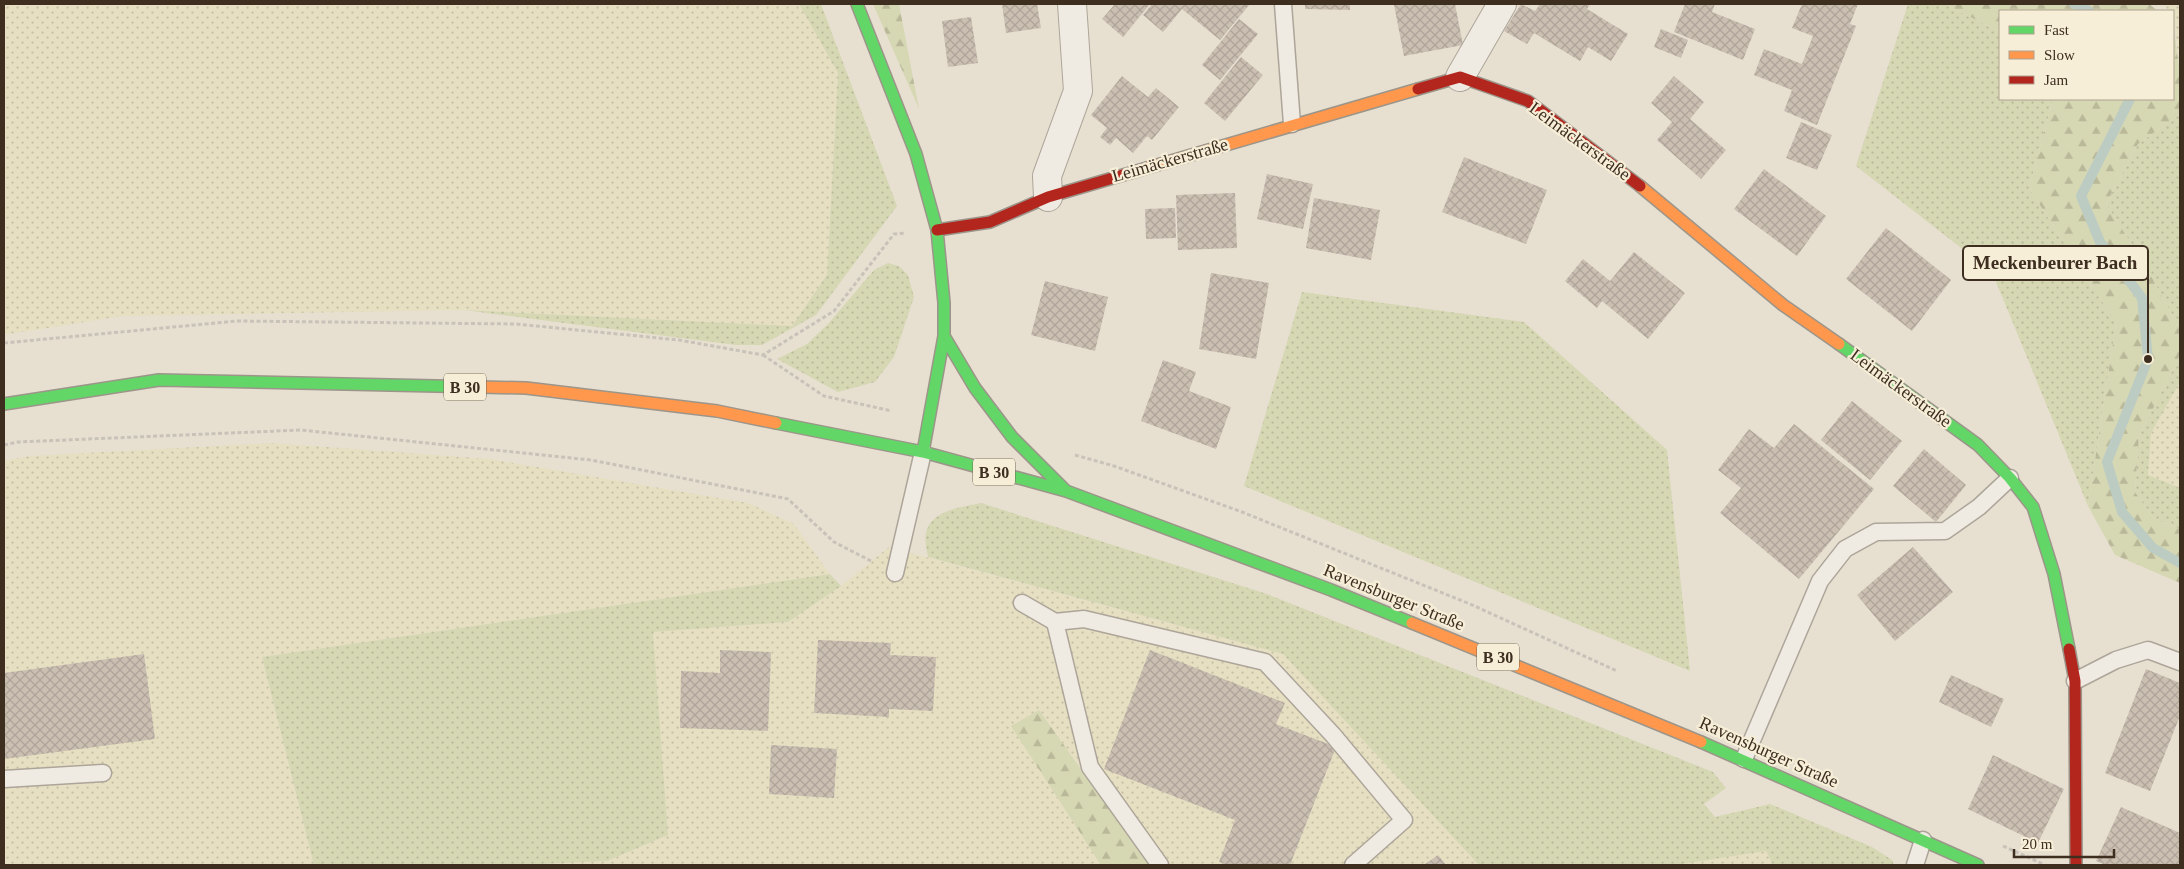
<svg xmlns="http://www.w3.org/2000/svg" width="2184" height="869" viewBox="0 0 2184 869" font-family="Georgia,serif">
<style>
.farmland{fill:url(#farmland-dots)}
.grass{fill:url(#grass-dots)}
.forest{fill:url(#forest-firs)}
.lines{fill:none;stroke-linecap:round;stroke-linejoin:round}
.stream{stroke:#bcccc2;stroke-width:10}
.building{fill:url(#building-cross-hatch)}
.lane-casing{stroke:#ada599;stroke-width:19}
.street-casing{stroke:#ada599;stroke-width:30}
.fast-casing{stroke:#9c958a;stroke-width:14}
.slow-casing{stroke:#9c958a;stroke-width:14}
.jam-casing{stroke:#9c958a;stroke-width:14}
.path{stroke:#c8c2b9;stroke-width:3;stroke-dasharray:4 2.5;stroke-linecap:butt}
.lane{stroke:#efebe3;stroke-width:16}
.street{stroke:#efebe3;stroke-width:28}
.fast{stroke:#63d668;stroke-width:11}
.slow{stroke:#ff974d;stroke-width:11}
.jam{stroke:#b3261e;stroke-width:11}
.labels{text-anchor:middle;stroke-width:4.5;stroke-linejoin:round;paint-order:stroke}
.shield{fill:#f7eed8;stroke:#756857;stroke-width:1}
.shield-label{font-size:16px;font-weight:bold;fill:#3d2e20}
.street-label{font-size:18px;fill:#3d2e20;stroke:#f7eed8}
.leader{fill:none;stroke:#3d2e20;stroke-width:2}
.callout-dot{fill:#3d2e20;stroke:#f7eed8;stroke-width:2}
.callout{fill:#f7eed8;stroke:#3d2e20;stroke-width:2}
.callout-label{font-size:19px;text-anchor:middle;font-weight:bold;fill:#3d2e20}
</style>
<defs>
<pattern id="farmland-dots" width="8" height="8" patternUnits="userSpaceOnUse" patternTransform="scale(1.25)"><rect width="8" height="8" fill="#e6dfc2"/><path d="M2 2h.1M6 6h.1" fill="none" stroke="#c6c0a6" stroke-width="1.8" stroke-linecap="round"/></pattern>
<pattern id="grass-dots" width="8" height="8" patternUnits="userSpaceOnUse" patternTransform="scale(1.25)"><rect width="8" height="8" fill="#d6d7b3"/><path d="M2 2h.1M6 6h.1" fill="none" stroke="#b9b99a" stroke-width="1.8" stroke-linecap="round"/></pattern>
<pattern id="forest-firs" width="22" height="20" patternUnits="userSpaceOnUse" patternTransform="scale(1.25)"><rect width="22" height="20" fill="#d6d7b3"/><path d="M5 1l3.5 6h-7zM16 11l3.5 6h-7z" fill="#b9b99a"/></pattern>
<pattern id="building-cross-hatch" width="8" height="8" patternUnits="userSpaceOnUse" patternTransform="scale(1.25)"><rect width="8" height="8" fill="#cbbfb2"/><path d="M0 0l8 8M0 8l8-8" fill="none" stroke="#afa499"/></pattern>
</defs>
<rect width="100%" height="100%" fill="#e7e0d1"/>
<path class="farmland" d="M4,4h795l39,69 -11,202 -35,51 -328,-16 -341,6 -119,19z
M2162,4h18v70l-7,-63h-3z
M2180,382v106l-32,-13 3,-42z
M272,443l218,16 258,44 46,21 36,50 -568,83 52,208h-310v-404l25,-5z
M889,547l394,107 196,211h-330l-110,-155 -27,16 89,139h-581l87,-4 61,-26 -15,-203 135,-10 53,-36z
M1766,851l7,14h-97z"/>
<path class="grass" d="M799,4h22l76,202 -81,109 -54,30h-26l-272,-35 328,16 35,-51 11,-202z
M1908,4h37l55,28v67h53l-24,89 87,135 -28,183 -96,-234 -136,-106z
M2180,114v217l-32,-61 -42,-66 32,-60z
M888,263l11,3 9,9 6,22 -20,60 -19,25 -37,10 -61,-33 30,-15 21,-20 46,-54z
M1302,292l222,30 143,128 23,221 -446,-185z
M2180,355v27l-29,51 -3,42 32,13v41l-28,-12 -17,-25 4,-56z
M981,503l286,91 446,178 13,16 -22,16 11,13 55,-13 102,43 20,13 2,5h-121l-7,-14 -90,14h-197l-196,-211 -355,-97c-1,-7 -4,-17 -2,-24 5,-23 36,-26 55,-30z
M830,574l11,12 -53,36 -135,10 15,203 -61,26 -87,4h-206l-52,-208z"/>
<path class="forest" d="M873,4h26l20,105z
M1945,4h204l9,7h-158v21z
M2173,22l7,52v40l-42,30 -32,60 42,66 32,61v24l-41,81 -4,56 17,25 28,12v54l-65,-28 -27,-49 28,-183 -87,-135 24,-89h120z
M1039,710l110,155h-48l-90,-139z"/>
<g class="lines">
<path class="stream" d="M2074,4l15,7
M2130,99l-49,97 19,46 42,56 6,61 -41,103 15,50 31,36 27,15"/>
</g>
<path class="building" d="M1002,4h35l4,24 -35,5z
M1115,4h35l-27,33 -21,-18z
M1152,4h98l-30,36 -38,-31 -19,23 -20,-17z
M1305,4h45v6l-45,-1z
M1400,4h55l8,41 -59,11 -10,-51z
M1521,4l14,7 5,-7h50l-3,5 41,25 -17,27 -23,-14 -8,14 -46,-28 -7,11 -23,-13z
M1685,4h30l-3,8 43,17 -12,31 -69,-28z
M1802,4h56l-8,20 6,2 -39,99 -33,-14 8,-21 -38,-15 10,-26 38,15 11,-28 -21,-8z
M971,17l7,46 -30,4 -6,-46z
M1239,19l19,15 -38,46 -18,-15z
M1661,29l27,11 -7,18 -27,-11z
M1241,57l22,18 -38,46 -21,-18z
M1122,76l26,21 8,-9 23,19 -27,33 -5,-4 -14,17 -17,-15 -6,7 -10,-8 7,-9 -16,-13z
M1674,76l30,26 -14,17 36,31 -25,29 -44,-39 15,-18 -21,-19z
M1801,122l31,13 -15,35 -31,-12z
M1464,157l83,33 -21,54 -84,-32z
M1764,169l62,47 -29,40 -63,-47z
M1267,174l46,10 -10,45 -46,-10z
M1235,193l2,55 -59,2 -2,-55z
M1314,198l66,12 -9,50 -65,-12z
M1175,208l1,30 -30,1 -1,-30z
M1886,228l65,52 -39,51 -66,-52z
M1634,252l51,41 -37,46 -46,-38 -5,7 -32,-27 18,-22 27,22z
M1211,273l58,10 -13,76 -57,-10z
M1045,281l63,16 -13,54 -64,-16z
M1163,360l33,12 -7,19 42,16 -15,42 -75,-28z
M1852,401l50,40 -32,39 -49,-40z
M1794,424l80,65 -75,90 -79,-66 21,-25 -23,-18 31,-41 25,19z
M1924,449l42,36 -30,37 -43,-36z
M1913,547l40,45 -58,49 -38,-46z
M818,640l73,3 -1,12 46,2 -3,54 -44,-2v8l-75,-4z
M720,650l51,2 -3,79 -88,-3 1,-57 39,2z
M1150,650l135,53 -9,21 60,23 -46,118h-62l-9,-3 16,-42 -131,-51z
M144,654l11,85 -151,20v-86z
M2146,669l34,14v33l-30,75 -45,-18z
M1951,675l53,24 -13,28 -52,-25z
M771,745l66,4 -3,49 -65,-4z
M1993,755l71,34 -26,54 -70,-34z
M2121,807l59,26v32h-74l-10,-4z
M1438,855l8,10h-22z"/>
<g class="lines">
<g class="lane-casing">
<path id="lane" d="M1283,4l9,120
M895,573l28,-121
M1022,603l33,19 29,-3 181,43 68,73 71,85 -51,45
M1055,622l35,145 70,98
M2075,681l41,-21 32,-10 32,12
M1744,759l76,-178 25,-32 31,-17 69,-1 34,-24 31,-29
M4,779l99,-6
M1915,865l8,-25"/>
</g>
<g class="street-casing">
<path id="street" d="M1460,77l42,-73
M1048,197l-1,-21 31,-85 -6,-87"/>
</g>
<g class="fast-casing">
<path id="fast" d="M857,4l59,150 21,76 7,73v33l-21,116
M944,336l31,52 37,49 54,54
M1839,344l139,101 32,33 23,29 21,67 15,75
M4,404l155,-24 322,7
M776,423l147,29 143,39 265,99 81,33
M1701,742l277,123"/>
</g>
<g class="slow-casing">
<path id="slow" d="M1147,168l271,-79
M1640,186l143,119 56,39
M481,387l45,1 191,23 59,12
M1412,623l289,119"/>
</g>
<g class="jam-casing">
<path id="jam" d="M1418,89l42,-12 68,24 112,85
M937,230l53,-8 58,-25 99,-29
M2069,649l6,32 1,184"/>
</g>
<path class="path" d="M4,343l233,-22 279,3 163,16 84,15 71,-44 60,-77 12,-1
M763,355l61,41 68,15
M4,445l14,-3 283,-12 290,30 197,39 46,43 39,20
M1075,455l39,11 128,46 228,92 147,67
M2003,846l42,19"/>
<use href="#lane" class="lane"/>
<use href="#street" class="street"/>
<use href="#fast" class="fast"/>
<use href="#slow" class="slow"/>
<use href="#jam" class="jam"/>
</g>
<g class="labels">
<g class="shield">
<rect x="444" y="373.5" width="42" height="27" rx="4"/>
<rect x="973" y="458.5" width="42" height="27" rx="4"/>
<rect x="1477" y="643.5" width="42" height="27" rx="4"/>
</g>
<g class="shield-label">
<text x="465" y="393">B 30</text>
<text x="994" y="478">B 30</text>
<text x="1498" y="663">B 30</text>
</g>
<g class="street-label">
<text transform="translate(1580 141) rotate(36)" y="6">Leimäckerstraße</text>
<text transform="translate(1170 160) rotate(-16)" y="6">Leimäckerstraße</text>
<text transform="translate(1901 388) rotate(36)" y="6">Leimäckerstraße</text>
<text transform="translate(1394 597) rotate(22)" y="6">Ravensburger Straße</text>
<text transform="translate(1769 752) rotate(24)" y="6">Ravensburger Straße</text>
</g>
</g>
<path class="leader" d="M2148 359L2148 263"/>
<circle class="callout-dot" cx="2148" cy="359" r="5"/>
<rect class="callout" x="1963" y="246" width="185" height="34" rx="5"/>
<g class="callout-label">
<text x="2055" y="269">Meckenbeurer Bach</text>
</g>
<rect width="2184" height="869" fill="none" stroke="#3d2e20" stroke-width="10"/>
<rect x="1999" y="10" width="175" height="90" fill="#f7eed8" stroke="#ada18e"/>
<rect x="2009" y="26" width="25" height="8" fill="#63d668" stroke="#ada18e"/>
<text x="2044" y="35" font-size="15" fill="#3d2e20">Fast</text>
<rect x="2009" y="51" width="25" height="8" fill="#ff974d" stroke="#ada18e"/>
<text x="2044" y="60" font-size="15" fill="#3d2e20">Slow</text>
<rect x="2009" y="76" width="25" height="8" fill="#b3261e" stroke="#ada18e"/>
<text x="2044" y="85" font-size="15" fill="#3d2e20">Jam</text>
<path d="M2014 849v8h100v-8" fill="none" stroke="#3d2e20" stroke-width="2.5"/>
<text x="2022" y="849" font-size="15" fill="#3d2e20" stroke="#f7eed8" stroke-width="4" paint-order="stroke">20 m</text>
</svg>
